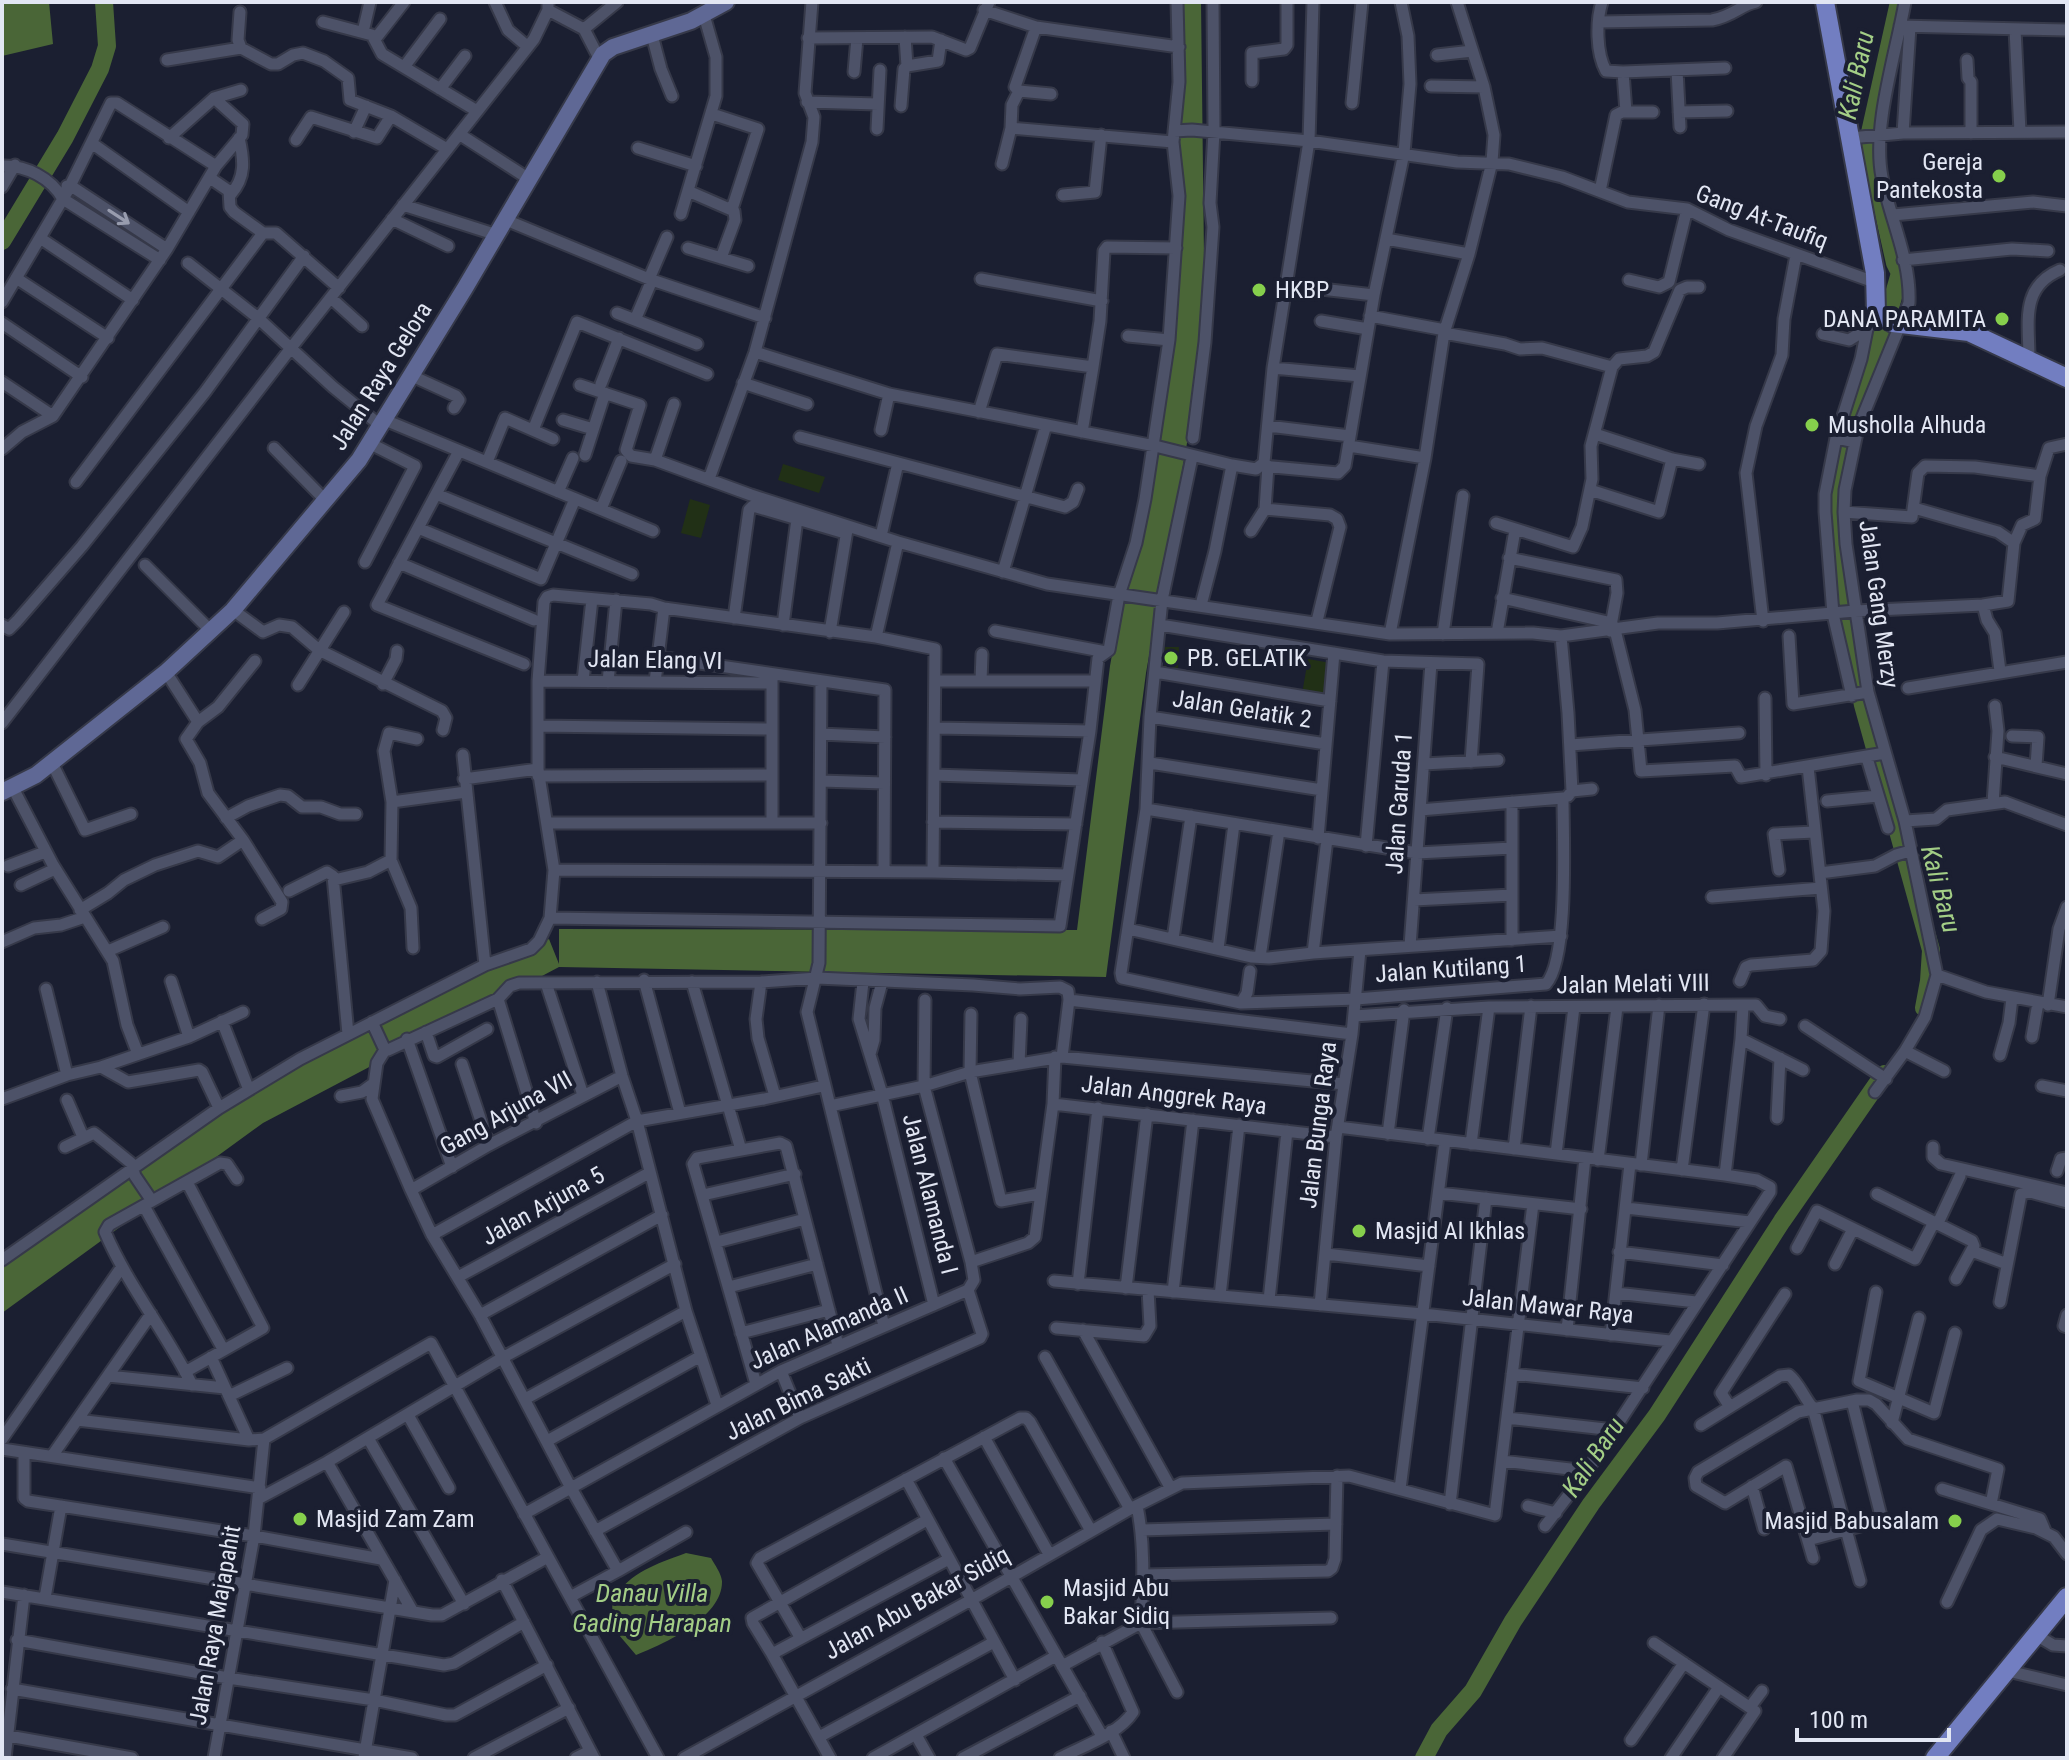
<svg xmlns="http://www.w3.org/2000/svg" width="2069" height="1760" viewBox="0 0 2069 1760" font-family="'Roboto Condensed',sans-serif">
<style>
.green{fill:#213016}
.water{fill:#4a6637}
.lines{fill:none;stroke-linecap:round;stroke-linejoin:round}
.river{stroke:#4a6637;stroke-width:18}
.street-casing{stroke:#363949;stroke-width:15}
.secondary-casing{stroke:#363949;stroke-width:20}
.primary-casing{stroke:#363949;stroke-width:22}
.street{stroke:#4d5268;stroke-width:11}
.secondary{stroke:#5f6895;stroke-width:16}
.primary{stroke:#727ec1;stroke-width:18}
.oneway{stroke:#989cae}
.poi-dot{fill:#86cf4c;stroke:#1b1f31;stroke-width:3}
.labels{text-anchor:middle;stroke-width:8;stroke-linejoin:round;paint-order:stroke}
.poi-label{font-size:24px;fill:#e2e6f3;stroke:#1b1f31;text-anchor:start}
.street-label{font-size:24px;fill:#e2e6f3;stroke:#1b1f31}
.water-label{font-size:26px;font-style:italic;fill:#a3ce86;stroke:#1b1f31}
</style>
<rect width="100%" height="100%" fill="#1b1f31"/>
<path class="green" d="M783,464l42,13 -6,16 -41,-13z
M690,499l20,6 -9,33 -20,-5z
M1165,647h14l-1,22h-14z
M1308,659l23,4 -5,34 -24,-3z"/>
<path class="water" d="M2,2h47l4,42 -51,12z
M1183,2h18l4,340 -59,331 -40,304 -547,-10 -296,156 -261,190v-61l236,-156 311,-157 10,25v-35l518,1 33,-264 60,-337z
M686,1553l25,5c4,7 10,15 11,23 1,36 -58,63 -86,74l-23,-27 -1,-29c21,-28 42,-34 74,-46z"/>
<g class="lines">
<path class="river" d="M1899,2l-30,135 6,37 20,89 5,10 -15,52 -32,85 -21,82 17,150 14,63 68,245 -2,31 -5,27
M2,241l63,-104 35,-68 7,-23 -3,-44
M1424,1758l15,-28 34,-39 40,-70 78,-117 66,-89 125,-194 102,-147"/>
<g class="street-casing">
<path id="street" d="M495,2l13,28 20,17
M1602,2c-6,19 -6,51 4,69l17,1 3,40
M548,10l36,19 15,29
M984,10l52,17 143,20
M240,12l-2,28 3,8
M323,22l49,13 10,19 95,57
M1599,22l113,-2c22,-4 28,-15 44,-18
M1900,26l167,4
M1036,27l-21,60 4,4 32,3
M584,29l33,-27
M2015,29l5,103
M363,32l7,-30
M652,35l9,34 11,27
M376,38l28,-36
M808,38l124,-1 34,13 4,-2 19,-46
M1437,55l35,-4
M167,60l74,-12 30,16h7l15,-9 10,-2 21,8 24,17 2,22 41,16 56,33
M1967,60l1,18 3,4v51
M907,66l31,-5 3,-21
M404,67l36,-48
M1677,70l3,57
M854,72l3,-34
M1623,72l102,-4
M1252,81v-28l32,-4 3,-4v-43
M1431,86l53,1
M440,89l25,-33
M807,102l71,2
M1352,103l10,-101
M901,106l3,-37 3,-3 -2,-29
M1679,112l48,-1
M712,114l46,15 -26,80
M1011,128l1,-23 7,-14
M877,129l3,-59
M1174,131l18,-1 117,11 148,21 52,2 53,13 66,25 59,7 42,21 148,53
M354,132l12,-26
M1903,133l7,-106
M459,134l70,45
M169,138l45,-40 27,-8
M1850,138l53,-5 164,-1
M296,140l15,-23 66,21 14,-22
M93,144l96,68
M638,148l58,18
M1002,164l9,-36 162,14
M2,166c24,-1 49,12 61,33l97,61
M210,178l19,13 1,16 4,5 29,21h13l63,55
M67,186h4l96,63
M2,187l13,-22
M688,191l46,20 1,9 -14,38
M1600,191l16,-76 6,-3h31
M231,194c15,-17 13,-34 8,-56
M1063,195l32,-3 6,-57
M403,205l94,30
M681,214l35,-118v-39l-12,-42
M1893,215l140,-13 34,4
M392,219l56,27
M506,220l143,59 116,39
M40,238l93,62
M1386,239l83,15
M688,248l60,18
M1903,260l109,-11 36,2
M188,263l70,55 75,69 48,39
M16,278l92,60
M649,279l18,-42
M981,279l121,22
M1629,280l30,7 10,-5 18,-73
M1286,285l88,10
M331,298l31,28
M2,302l65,-110 44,-89h6l99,63
M617,313l80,31
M1370,316l75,14
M635,320l17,-40
M1321,321l47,8
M2,323l80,54
M1444,333l61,11 15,5 22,-1 70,19 -21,79 1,33 -10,48 -9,20 -77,-24
M1823,334l26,6 18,-11
M1128,336l41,4
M755,352l134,42 266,52 77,19
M2029,359c0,-37 -9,-72 31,-89
M1612,367l7,-8 28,-3 7,-4 26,-62 7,-3h12
M1273,368l87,8
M410,375l46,21 3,4 -5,8
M2,382l51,34
M743,383l64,21
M601,384l18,-46
M580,385l60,20 -14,45 5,6 24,4 96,35 147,47 149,42 343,50 143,-1 28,3 97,-13h59l138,-12 128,-6
M979,412l18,-58 96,13 7,-46 4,-70 3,-4 69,1
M385,420l268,111
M563,420l30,9
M1268,426l82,10
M533,430l44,-108 130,52
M881,430l8,-36
M1082,432l11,-65
M1595,434l77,25 27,5
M800,437l265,70 8,-5 5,-13
M1193,438l12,-96 8,-115 -3,-24 4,-71 -1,-130
M1836,438l25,-79 6,-30 9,-16
M1349,446l76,12
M274,448l51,52
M2,449l20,-17 31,-16 114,-167 49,-83 26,-31 1,-11 -29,-26
M459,451l-82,154 147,59
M585,455l20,-62
M1192,457l-30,143 -12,117 -4,92 -25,164 1,5 119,25 115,-4 190,-15c23,-25 17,-148 17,-186
M655,460l19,-56
M487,462l18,-44 48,21
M1263,466l75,7 7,-7 29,-171 30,-142 6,-69 -2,-48 -7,-34
M709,479l46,-127 57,-210 2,-25 -9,-24 7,-91
M76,482l187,-249
M1590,490l69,22 13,-53
M558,492l15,-34
M436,494l196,80
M1914,508l84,24 16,11
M601,509l20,-48
M1265,509l3,-43
M1844,512l68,5 6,-44 7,-7 50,1 65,9 9,-28 18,-4
M418,528l123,51 34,-80
M1251,531l14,-22 65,6 7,4 3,8 -23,94
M881,536l17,-73
M1509,558l107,22 1,13 -7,38
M365,562l50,-96 -44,-22
M399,563l135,57
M145,565l65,65
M1003,572l43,-147
M1502,598l110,25
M1201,605l14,-54 17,-86 24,4 8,-6 9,-95 36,-227 4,-139
M664,608l-13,-4 -98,-9 -6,2 -3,5 -6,79v88l16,101 -4,48 510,8 30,-195 8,-73 11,-8 10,-55 17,-52 9,-44 24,-159 10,-144 -6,-54 6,-60 -2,-80
M233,610l30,22 16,-7 13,2 27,23 123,61 4,7 -3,12
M734,618l15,-108 4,-4 92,27
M1763,621l-17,-148 10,-47 26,-71 2,-36 12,-64
M2,625l7,4 8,-8 65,-75 123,-154 99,-136
M783,625l14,-106
M1160,625l223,36 95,3 -7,98
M1615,630l20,80 6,61 94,-5 6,11 144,-24
M995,631l111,21
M830,632l17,-102
M1497,633l18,-103
M1390,634l35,-176 19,-125 25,-79 23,-92 2,-27 -10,-48 -27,-85
M1443,634l20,-138
M1561,636l7,77 4,78
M1789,636l4,68 75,-12
M876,637l22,-95
M658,657l227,33 -1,181
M2000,671l-5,-38 -8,-13 -4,-15 25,-4 6,-58 8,-18 13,-6 5,-43
M166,672l32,50 -12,17 14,24 8,30 35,47 39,62 -1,7 -19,10
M1155,672l175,29
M772,678v143
M538,681l234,2
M583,681l9,-82
M821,681l-2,282 -12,49 77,314
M937,681h158
M981,681l1,-27
M608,682l8,-82
M655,682l9,-74 212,29 59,12 -2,223
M383,684l13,-25 1,-8
M298,685l46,-73
M1908,688l159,-26
M1852,696l-19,-82 -8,-102v-18l11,-56 18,4
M1765,698l1,77
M1150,717l176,27
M198,722l20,-15 37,-46
M2,723l289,-375 243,-309 14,-29v-8
M538,726l233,3
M935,728l155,3
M821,734l64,3
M2012,736l26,1 -2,29
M1570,745l169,-12
M463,755l22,210
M1995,757l72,17
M1867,758l21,70
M52,763l33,67 46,-16
M1150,763l172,27
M1424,764l74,-4
M934,775l148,5
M538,776l233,-1
M464,779l74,-10
M821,781l63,2
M13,788l40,77 60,96 14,64 11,29
M1568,796l4,-5 20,-2
M1827,801l51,-5
M392,802l74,-10
M1512,802v138
M1993,803l5,-72 -3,-25
M1146,809l271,44 95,-5
M1420,810l143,-12
M226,818l22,-12 32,-11 8,1 14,11h19l19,7h16
M1905,821l31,-2 11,-9 58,-8 62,23
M933,822l143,2
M547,823h274
M1318,838l16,-185
M1366,846l17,-185
M8,866l37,-14
M554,870l379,2 134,3
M1779,870l-5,-36 40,-2
M1820,873l55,-7 21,-11 14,-4
M334,880l34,-8 23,-12
M21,885l34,-16
M289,891l38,-19 6,4 15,158
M1712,897l109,-9
M1414,900l98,-5
M80,910l28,-17 16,-13 31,-15 43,-14 20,6 25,-17
M1128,929l123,28 18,1 44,-5 248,-17
M1173,939l18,-123
M2,942l32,-14 27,-3 24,-8
M1410,946l21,-283
M413,948l-2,-40 -20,-48 1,-58 -8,-51 5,-18 28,6
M1218,949l16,-125
M108,951l55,-24
M1313,953l14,-114
M1260,957l19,-126
M1937,975l49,17 81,15
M644,980l36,133
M171,981l18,56
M1740,981l6,-14 5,-2 62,-5 8,-9 3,-40 -16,-144
M597,982l25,94 15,45 49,190 31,94
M692,982l49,168 -44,8 -4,6 63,220
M761,982l-5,37 2,19 17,58
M863,982l-4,37 23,75 52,211
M546,983l37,112
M46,989l21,86
M498,999l38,124
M1069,1000l283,34
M1241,1003l6,-10 3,-22
M1740,1005h16l9,11 15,3
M2048,1005l11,-76 8,-22
M971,1014l-1,58 31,129 38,-7
M1354,1016l135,-9 251,-2 3,2 -2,32 -16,136
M222,1021l27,69
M372,1022l13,28h3l110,-51 12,-13 9,-3 242,-1 56,-4 156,7 47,4 40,-2 8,4 1,9 -7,57
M1805,1026l81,53
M426,1032l8,24 3,1 50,-28
M2032,1037l6,-34
M407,1039l45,128
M1741,1039l62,31
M385,1050l-8,13 -5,36 39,91 21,45 48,80 91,173 47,83 -48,26
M1905,1051l39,20
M870,1054l4,-14 1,-32 7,-26
M2000,1055l9,-32 3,-25
M1055,1057l-2,47 283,33
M462,1064l27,81
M1019,1064l2,-45
M101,1067l88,-30 54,-25
M2042,1086l25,5
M1875,1092l30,-41 20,-34 12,-42 -32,-154 -37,-129 -22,-148 -2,-32 1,-22 13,-62 51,-125c2,-43 -19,-84 -27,-126 -10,-51 14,-123 23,-175
M341,1096l21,-4 11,-8
M2,1099l65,-24 34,-8 27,15 71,-12 3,2 17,36
M67,1100l16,37
M830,1106l94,-20 46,-14 92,-15 282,27
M1777,1118l3,-60
M1338,1127l387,48 32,5 13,7v5l-183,279 -42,55
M1388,1134l16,-124
M1428,1139l19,-131
M1471,1144l18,-137
M65,1147l29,-14 37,30 4,13 17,25
M1933,1147v10l8,7 126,29
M1514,1149l17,-143
M741,1150l39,-7 6,3 52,199
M1556,1154l18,-147
M1598,1160l19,-153
M1641,1165l18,-160
M1682,1170l22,-166
M2057,1171l4,-12 6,-1
M411,1190l78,-45 133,-69
M1439,1193l142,16
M1877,1194l95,47 2,5 -18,33
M703,1195l92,-21
M144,1206l79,143
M1626,1208l124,14
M432,1235l205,-114 127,-22 59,-13
M717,1242l88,-23
M1797,1248l20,-37 98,48 17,-33 6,-3 22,-47
M1972,1251l35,13
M1619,1252l104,13
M1326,1254l103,12
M2,1260l217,-152 81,-49 185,-94 46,-16 8,-8 11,-23
M971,1262l57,-19 7,-6 18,-133
M1835,1264l18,-35
M458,1277l191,-104
M1054,1281l369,33 247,27
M1078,1284l20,-176
M729,1287l88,-23
M1126,1288l21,-174
M1173,1292l20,-172
M1876,1292l-17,89 75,32 21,-80
M1616,1293l80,9
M1220,1296l19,-171
M1269,1300l18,-169
M2000,1302l21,-108 9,-2 37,10
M1320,1305l16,-168 16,-103 8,-84
M480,1315l182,-100
M2067,1315l-3,11 3,1
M1056,1328l88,8 6,-10 -2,-36
M1083,1330l87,157
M1567,1330l18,-172
M741,1333l88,-23
M1611,1335l19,-171
M211,1357l38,83 15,-1 -10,97 -40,222
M1045,1357l85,152
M781,1371l19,47
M185,1372l78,-44 -76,-146
M1512,1374l131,14
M108,1376l117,12
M192,1385c-26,-53 -64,-99 -87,-153l4,-7 111,-62 7,1 10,15
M229,1396l58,-28
M525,1399l161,-88
M1730,1407l-9,-14 64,-99
M408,1415l41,73
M1507,1418l107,12
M77,1420l172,20
M1892,1423l27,-105
M1701,1425l79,-49 9,-1c10,8 15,23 24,33l47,173
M984,1437l65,117
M368,1438l96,166
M2,1439l119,-171
M264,1439l167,-96 227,415
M547,1441l154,-85
M2,1449l258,39
M24,1453v45l4,3 226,35 127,23
M52,1456l99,-142
M944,1458l158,278
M1502,1461l85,10
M327,1462l86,150
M906,1479l109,201
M1752,1486l12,43
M1400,1489l45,-348
M1942,1489l98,30 5,12
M258,1499l69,-37 175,-104 173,-94
M1450,1504l36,-306
M1137,1506c8,39 6,77 4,117l190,-5
M1528,1506l28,7
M524,1514l257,-143 187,-81 6,-10 -3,-18 -47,-176 1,-86
M1142,1530l194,-6
M595,1531l205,-113 180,-80 2,-4 -14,-44
M1808,1540l67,-18 6,-6 -29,-115
M2,1544l430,71h10l106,-58
M1813,1558l-27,-92 -61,37 -29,-17 -1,-8 3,-6 100,-60 59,-12h12l7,4 32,35 90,30 -7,35
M618,1571l68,-39
M1144,1575l184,-4 4,-3 3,-9 2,-83
M502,1580l92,178
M2,1592l442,73 10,-2 70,-41
M45,1598l16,-92
M1947,1602l34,-72 16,-11 39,9 18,9 13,17
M2036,1635l17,10 14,1
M800,1637l-43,-74 3,-5 260,-140h6l4,4 61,109
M17,1640l211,38 146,22 72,15h9l92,-50
M1654,1643l101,68 -32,47
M772,1654l-19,-31 -1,-5 175,-98
M1062,1666l79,-43 36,69
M2008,1671l59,14
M12,1689l400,69
M1750,1707l12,-16
M1111,1731l13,27
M3,1735l129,23
M916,1735l13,23
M819,1737l175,-95
M1631,1740l53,-77
M5,1758l19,-163
M364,1758l31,-178
M474,1758l95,-50
M576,1758l14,-7
M684,1758l287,-158 159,-91 52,-26 167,-7 146,39 38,-311
M830,1758l-58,-104 177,-95
M873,1758l183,-102
M963,1758l117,-62
M1060,1758c23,-12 59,-24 73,-46l-31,-70
M1671,1758l48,-71"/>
</g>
<g class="secondary-casing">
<path id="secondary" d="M2,792l34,-17 130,-103 67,-62 126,-150 106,-172 138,-234 10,-7 78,-26 35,-19"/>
</g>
<g class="primary-casing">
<path id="primary" d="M1825,2l50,271 1,40 17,10 76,9 98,46
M1935,1758l132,-161"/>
</g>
<use href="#street" class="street"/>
<use href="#secondary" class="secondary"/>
<use href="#primary" class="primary"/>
</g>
<defs><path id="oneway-shaft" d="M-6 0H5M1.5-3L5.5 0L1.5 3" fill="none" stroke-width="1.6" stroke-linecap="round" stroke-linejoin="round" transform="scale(2)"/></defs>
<use class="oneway" href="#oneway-shaft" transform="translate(119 217) rotate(33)"/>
<g class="poi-dot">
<circle cx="1999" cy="176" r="8"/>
<circle cx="1259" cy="290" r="8"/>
<circle cx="2002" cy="319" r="8"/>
<circle cx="1812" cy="425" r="8"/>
<circle cx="1171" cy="658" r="8"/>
<circle cx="1359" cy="1231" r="8"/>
<circle cx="300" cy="1519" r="8"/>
<circle cx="1955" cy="1521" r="8"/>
<circle cx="1047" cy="1602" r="8"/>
</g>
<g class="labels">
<g class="poi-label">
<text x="1983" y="170" text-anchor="end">Gereja<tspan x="1983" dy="28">Pantekosta</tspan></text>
<text x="1275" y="298">HKBP</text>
<text x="1986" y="327" text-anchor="end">DANA PARAMITA</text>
<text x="1828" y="433">Musholla Alhuda</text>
<text x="1187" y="666">PB. GELATIK</text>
<text x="1375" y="1239">Masjid Al Ikhlas</text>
<text x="316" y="1527">Masjid Zam Zam</text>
<text x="1939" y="1529" text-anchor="end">Masjid Babusalam</text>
<text x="1063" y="1596">Masjid Abu<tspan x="1063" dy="28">Bakar Sidiq</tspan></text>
</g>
<g class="street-label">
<text transform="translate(1762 217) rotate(21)" y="8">Gang At-Taufiq</text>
<text transform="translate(381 376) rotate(-58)" y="8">Jalan Raya Gelora</text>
<text transform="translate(1879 604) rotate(82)" y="8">Jalan Gang Merzy</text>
<text transform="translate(655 660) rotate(1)" y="8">Jalan Elang VI</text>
<text transform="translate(1242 709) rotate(9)" y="8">Jalan Gelatik 2</text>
<text transform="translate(1399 803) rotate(-86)" y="8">Jalan Garuda 1</text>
<text transform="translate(1451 969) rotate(-4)" y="8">Jalan Kutilang 1</text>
<text transform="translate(1633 984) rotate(-1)" y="8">Jalan Melati VIII</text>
<text transform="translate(1174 1095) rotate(7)" y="8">Jalan Anggrek Raya</text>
<text transform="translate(506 1113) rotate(-29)" y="8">Gang Arjuna VII</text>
<text transform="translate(1318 1125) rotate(-83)" y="8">Jalan Bunga Raya</text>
<text transform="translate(930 1194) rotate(76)" y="8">Jalan Alamanda I</text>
<text transform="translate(543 1206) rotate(-29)" y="8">Jalan Arjuna 5</text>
<text transform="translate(1548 1306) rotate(6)" y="8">Jalan Mawar Raya</text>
<text transform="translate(829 1328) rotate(-24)" y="8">Jalan Alamanda II</text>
<text transform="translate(798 1399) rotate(-26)" y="8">Jalan Bima Sakti</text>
<text transform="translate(917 1603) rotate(-29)" y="8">Jalan Abu Bakar Sidiq</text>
<text transform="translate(215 1625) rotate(-80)" y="8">Jalan Raya Majapahit</text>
</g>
<g class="water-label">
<text transform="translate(1856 75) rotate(-78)" y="9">Kali Baru</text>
<text transform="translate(1941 889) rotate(75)" y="9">Kali Baru</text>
<text transform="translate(1593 1457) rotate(-56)" y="9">Kali Baru</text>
<text x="652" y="1602">Danau Villa<tspan x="652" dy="30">Gading Harapan</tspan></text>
</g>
</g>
<rect width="2069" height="1760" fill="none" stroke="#e2e6f3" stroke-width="8"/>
<path d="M1797 1728v12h152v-12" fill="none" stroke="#e2e6f3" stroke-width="4"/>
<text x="1809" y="1728" font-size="24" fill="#e2e6f3" stroke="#1b1f31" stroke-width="6" paint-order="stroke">100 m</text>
</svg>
